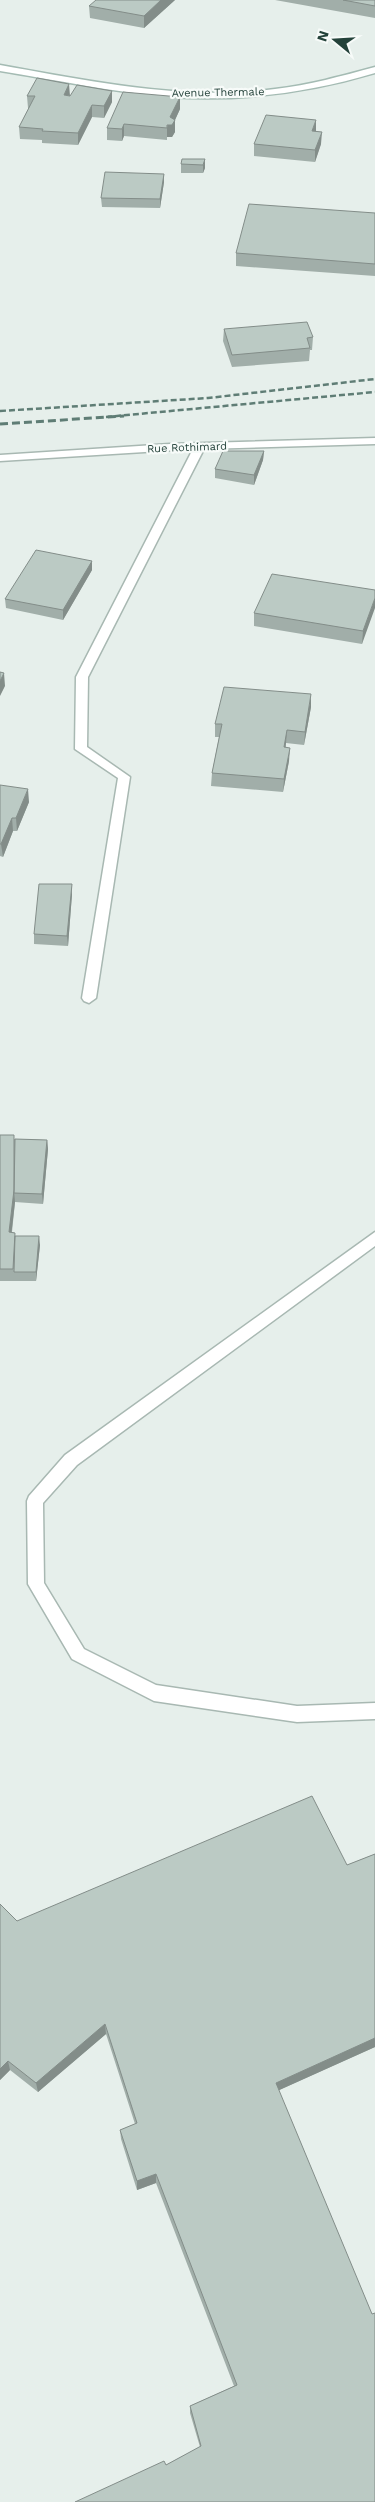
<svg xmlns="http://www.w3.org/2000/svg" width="375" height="2502" viewBox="0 0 375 2502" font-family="'Work Sans',sans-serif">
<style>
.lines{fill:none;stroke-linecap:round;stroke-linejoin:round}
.lane-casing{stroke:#a8b8b2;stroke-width:3}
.street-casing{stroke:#a8b8b2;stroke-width:3}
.secondary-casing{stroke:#a4bbb3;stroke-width:3}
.lane{fill:#fff;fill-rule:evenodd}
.street{fill:#fff;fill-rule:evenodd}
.secondary{fill:#fff;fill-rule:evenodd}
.rail-far1{stroke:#5f7d75;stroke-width:2.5;stroke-dasharray:6 3;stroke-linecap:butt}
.rail{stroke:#5f7d75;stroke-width:3;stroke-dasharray:8 4;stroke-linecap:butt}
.wall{fill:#a1aea9}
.shaded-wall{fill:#838d89}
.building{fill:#bbcac4;stroke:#838d89}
.labels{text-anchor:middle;stroke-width:4.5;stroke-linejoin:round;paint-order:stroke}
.far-street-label{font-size:11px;fill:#24423a;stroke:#f7fbf9}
</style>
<rect width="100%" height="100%" fill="#e6efeb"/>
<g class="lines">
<g class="lane-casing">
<path id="lane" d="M375,1232v14l-298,219 -34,38 1,80 40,66 72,36 141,21 78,-3v16l-78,3 -143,-21 -82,-42 -44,-75 -1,-83 2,-5 36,-41z"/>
</g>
<g class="street-casing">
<path id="street" d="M375,438v6l-171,5 -116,228 -1,70 43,30 -34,221 -7,5 -5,-2 -2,-3 36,-220 -43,-29 1,-72 117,-228 -193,12v-6l170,-11z"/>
</g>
<g class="secondary-casing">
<path id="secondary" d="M0,65c91,16 182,36 275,24 34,-4 67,-13 100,-22v6c-67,20 -136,29 -206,24 -57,-5 -113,-17 -169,-26z"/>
</g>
<use href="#lane" class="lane"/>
<use href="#street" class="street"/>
<use href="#secondary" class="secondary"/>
<path class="rail-far1" d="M0,411l208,-13 167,-19
M106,417l269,-25"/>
<path class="rail" d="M0,424l124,-8"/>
</g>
<path class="wall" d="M175,0l-31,28 -54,-10 -1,-12z
M275,0h100v18z
M112,91v11l-8,16 -12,-1 -14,28 -36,-2v-3l-22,-1 -1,-12 10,-19h-1l-1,-12h43z
M180,97v12l-5,11v12l-3,5h-5v3l-43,-4 -2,5 -15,-1v-12z
M316,131l5,13 -6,18 -61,-6v-12z
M205,159v9l-2,5h-22v-9z
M164,174v8l-4,26 -58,-1 -1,-9z
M375,213v63l-139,-10v-13z
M224,329l89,8 -1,13h-2l-1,11 -77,6 -9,-26z
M264,451l-1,9 -9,25 -39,-7v-9z
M92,561v9l-29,50 -57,-12 -1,-9z
M375,590l-13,54 -108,-18v-13z
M311,707l-7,38 -18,-2v4l3,14 -6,31 -72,-6 1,-13 7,-36h-4v-13z
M0,785l29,17 -12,29h-4l-10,26 -3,-1z
M72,894l-4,52 -34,-2v-10z
M0,1135l15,4 32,1 1,9 -5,55 -28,-2 -3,30 3,1v3l25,9 -4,36h-36z
M375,1854v193l-96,43 96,412 -209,-37 34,-18 -10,-34v-7l44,-20 -78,-203 -19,7 -16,-51 -1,-9 15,-6 -29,-90 -68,58 -28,-22 -10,10 17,-159 330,-56z"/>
<path class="shaded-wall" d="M161,0h14l-31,28v-12z
M69,84l1,12 -6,-1z
M112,91v11l-8,16v-12z
M180,97v12l-5,11v12l-3,5h-5v3v-12l3,-11z
M92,105v12l-14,28v-12z
M316,120v12l-4,-1z
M124,124v12l-2,5v-12z
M322,132l-1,12 -6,18v-12z
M205,159v9l-2,5v-8z
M164,174v8l-4,26v-9z
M264,451l-1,9 -9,25v-10z
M92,561v9l-29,50v-10z
M375,598v10l-13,36 1,-13z
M4,673l1,13 -5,10v-15z
M311,694v13l-7,38 1,-13z
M287,730l-1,13 -3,17 1,-13z
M290,748l-1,13 -6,31 1,-13z
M28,789l1,13 -12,29 -1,-13z
M12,818l1,13 -10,26 -2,-13z
M72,884v10l-4,52 -1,-10z
M47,1140l1,9 -5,55 -1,-10z
M14,1190l1,12 -5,43 -1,-13z
M39,1236l1,9 -4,36v-9z
M105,2024l1,10 -68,58 -2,-9z
M375,2038v9l-100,45 1,-9z
M8,2061l2,9 -10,10v-11z
M156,2174v9l-19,7v-9z"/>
<path class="building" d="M96,0h65l-17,16 -55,-10z
M343,0h32v6z
M37,78l32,6 -5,11 6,1 7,-11 35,6 -8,15 -12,-1 -14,28 -36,-2 1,-2 -24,-2 16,-31h-8z
M123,92l57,5 -10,20 5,3 -3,5h-5v3l-43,-4 -2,5 -15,-1z
M266,115l50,5 -4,11 10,1 -7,18 -61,-6z
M182,159h23l-2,6 -22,-1z
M105,172l59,2 -4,25 -59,-1z
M249,204l126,9v51l-139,-11z
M307,322l6,15 -6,1 3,10 -78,7 -8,-26z
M223,451h41l-10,24 -39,-6z
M36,550l56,11 -29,49 -58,-11z
M272,574l103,16v8l-12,33 -109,-18z
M0,672l4,1 -4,8z
M224,687l87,7 -6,38 -18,-2 -3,17 6,1 -6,31 -72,-6 10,-49h-7z
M0,785l28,4 -12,29h-4l-11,26h-1z
M39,884h33l-5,52 -33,-2z
M0,1135h14v55l-5,42 6,1 -2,36h-13z
M15,1139l32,1 -5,54 -28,-1z
M15,1236h24l-3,36h-22z
M312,1796l35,69 28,-11v184l-99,45 96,231 3,-1v189h-300l89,-41 2,4 35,-19 -11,-40 47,-21 -81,-211 -19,7 -17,-51 17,-7 -32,-99 -69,59 -28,-22 -8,8v-165l17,17z"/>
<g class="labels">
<g class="far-street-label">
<text transform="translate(218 92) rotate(-1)" y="4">Avenue Thermale</text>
<text transform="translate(187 447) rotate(-2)" y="4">Rue Rothimard</text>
</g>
</g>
<g transform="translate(335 40) rotate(288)" stroke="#f7fbf9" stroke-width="4" paint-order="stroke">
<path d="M0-4L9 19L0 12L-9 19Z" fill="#24423a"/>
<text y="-8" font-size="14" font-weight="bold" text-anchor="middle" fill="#24423a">N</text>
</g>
</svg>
